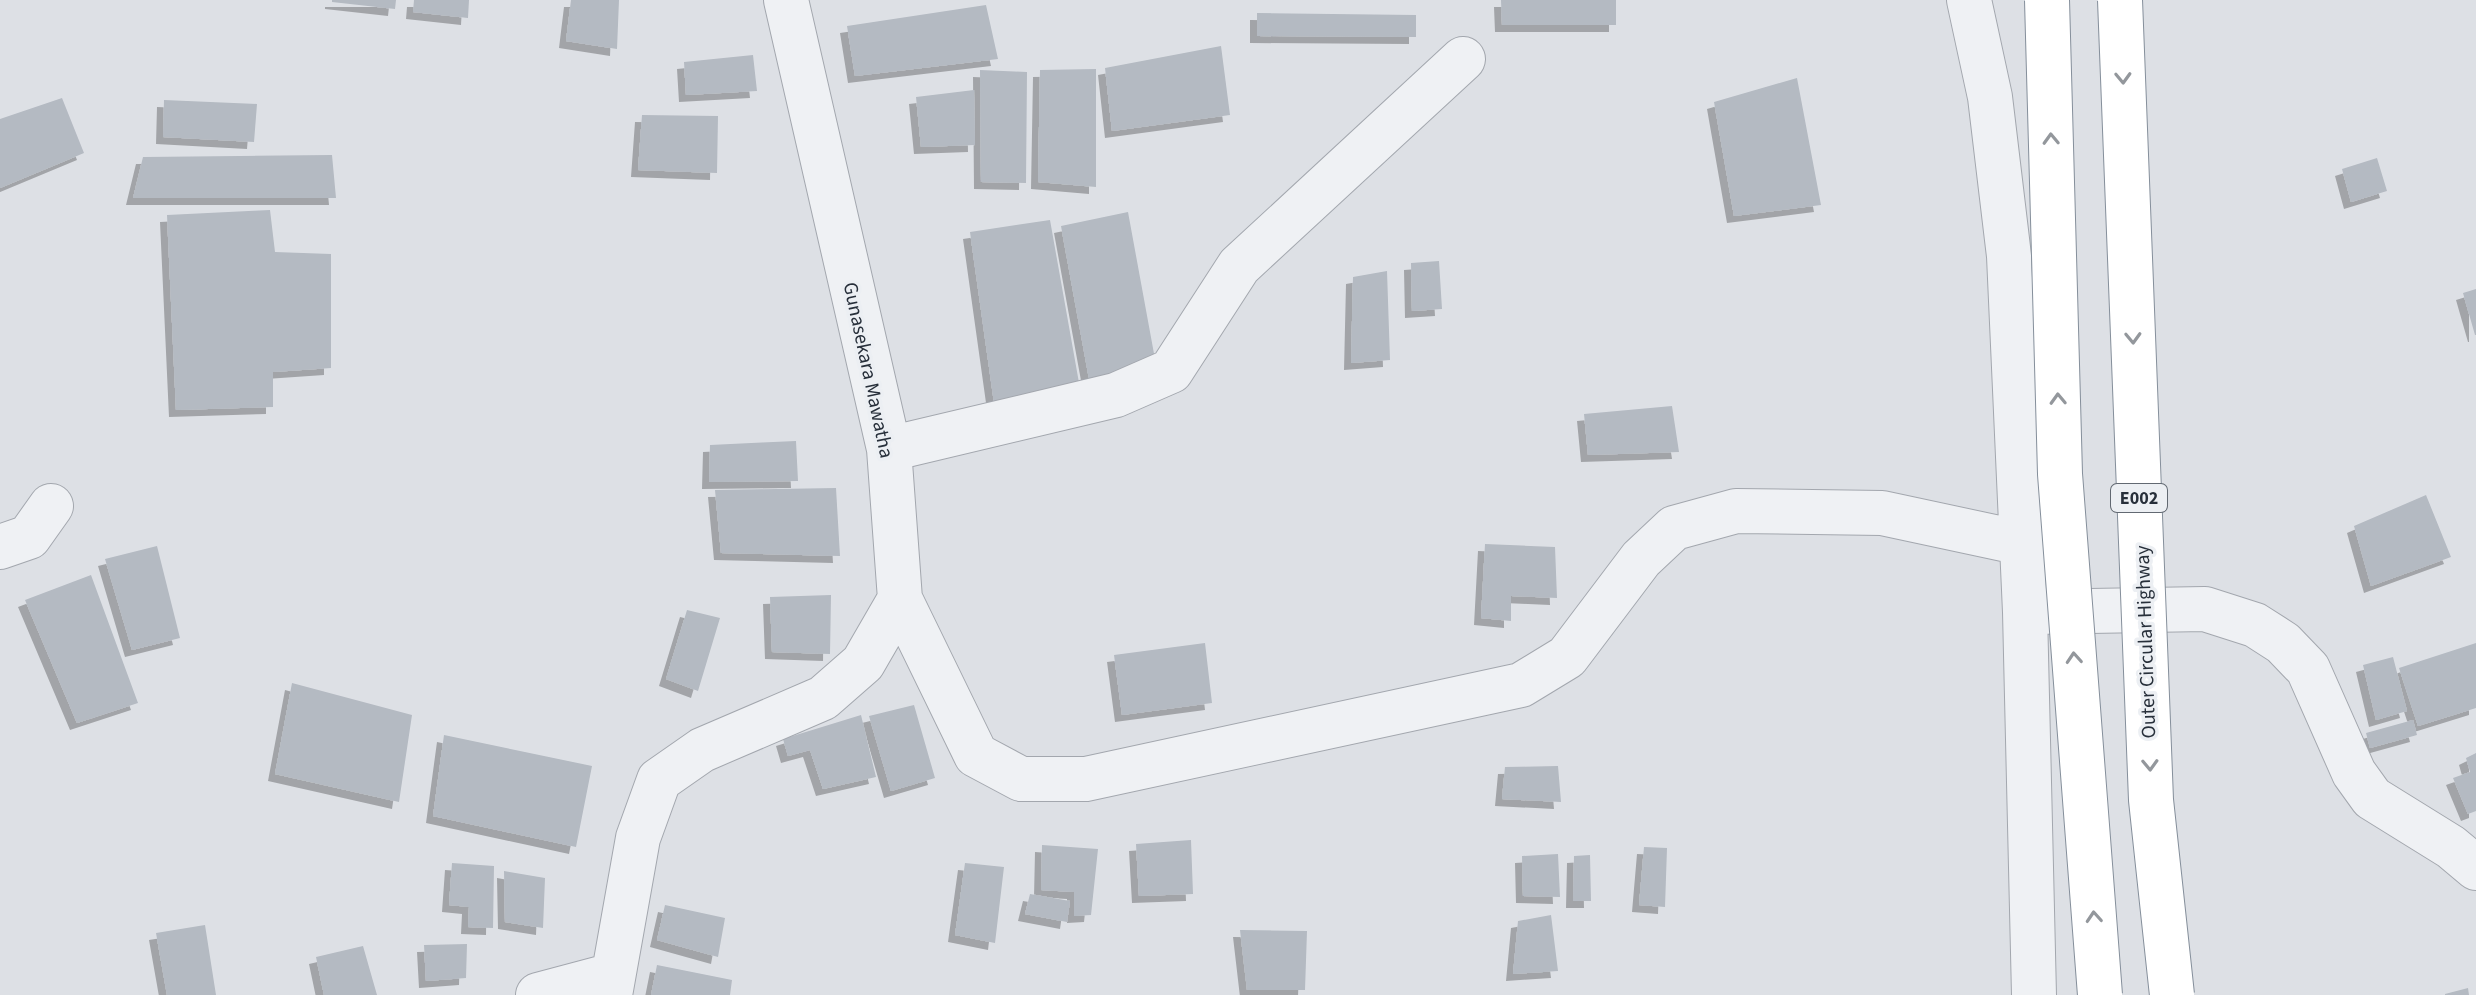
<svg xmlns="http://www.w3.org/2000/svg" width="2476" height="995" viewBox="0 0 2476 995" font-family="'Source Sans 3',sans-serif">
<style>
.building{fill:#b4bac2;filter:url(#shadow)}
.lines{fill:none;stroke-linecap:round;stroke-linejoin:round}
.minor-casing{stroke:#a3a7ae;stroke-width:46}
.minor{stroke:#eff1f4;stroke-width:44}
.highway-bridge-casing{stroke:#858f9b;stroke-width:46;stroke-linecap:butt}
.highway-bridge{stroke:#fff;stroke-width:44}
.oneway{stroke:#93979c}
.labels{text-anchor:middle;stroke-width:7;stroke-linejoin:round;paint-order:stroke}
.shield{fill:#eceff3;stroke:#626972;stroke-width:2}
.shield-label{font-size:18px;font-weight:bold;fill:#272f3a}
.street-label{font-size:20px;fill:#272f3a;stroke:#eceff3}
</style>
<defs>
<filter id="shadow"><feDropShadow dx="-7" dy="7" stdDeviation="0" flood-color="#0004"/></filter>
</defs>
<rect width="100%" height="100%" fill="#dde0e5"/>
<path class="building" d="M332,0h64l-1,9 -63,-7z
M414,0h55l-1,18 -55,-6z
M571,0h48l-2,49 -51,-8z
M1501,0h115v25h-114z
M986,5l12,54 -143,17 -8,-50z
M1257,13l159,2v22l-159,-1z
M1221,46l9,69 -118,16 -7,-63z
M753,55l4,36 -71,4 -2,-33z
M1096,69v118l-58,-5 2,-112z
M980,70l47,2 -1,111 -45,-1z
M1797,78l24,127 -87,11 -20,-114z
M974,90l1,55 -54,2 -5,-50z
M62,98l22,55 -84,35v-69z
M164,100l93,4 -3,38 -91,-5z
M642,115l76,1 -1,57 -79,-3z
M332,155l4,43h-203l10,-41z
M2377,158l10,33 -36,11 -9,-33z
M270,210l5,42 56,2v114l-58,4v35l-97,3 -9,-195z
M1128,212l29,158 -68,9 -28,-153z
M1050,220l31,174 -87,9 -24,-171z
M1439,261l3,48 -30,2 -1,-48z
M1387,271l3,89 -39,3 2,-86z
M2476,289v46h-1l-12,-42z
M1672,406l7,46 -91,3 -4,-41z
M796,441l2,40 -89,1 1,-37z
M836,488l4,68 -119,-3 -6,-63z
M2426,495l25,62 -80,29 -17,-60z
M1485,544l70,3 2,51 -46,-2v25l-30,-3z
M157,546l23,92 -48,12 -27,-91z
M91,575l47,128 -61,20 -52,-123z
M831,595l-1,59 -58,-2 -2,-55z
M687,610l33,8 -22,73 -32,-12z
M1205,643l7,60 -90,12 -8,-60z
M2476,643v65l-58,18 -19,-58z
M2393,657l14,54 -31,9 -13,-55z
M292,683l120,32 -13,87 -124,-28z
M914,705l21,73 -44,13 -22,-75z
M861,715l15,62 -53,12 -13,-39 -22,6 -5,-17z
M2413,720l4,15 -47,13 -4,-15z
M444,735l148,31 -16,81 -143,-31z
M2476,753v58l-8,3 -15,-36 17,-6 -4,-14z
M1558,766l3,36 -59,-3 3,-32z
M1191,840l2,54 -54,2 -3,-52z
M1042,845l56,4 -7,66 -17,1v-24l-33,-2z
M1644,847l23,1 -2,59 -26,-2z
M1558,854l2,43 -37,-1 -1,-40z
M1590,855l1,46h-18l1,-45z
M452,863l42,3 -1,62 -25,-1 1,-20 -20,-2z
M965,863l39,4 -9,76 -40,-8z
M504,871l41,7 -2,50 -38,-6z
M1030,894l40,7 -3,21 -42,-8z
M665,905l60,13 -7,39 -61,-17z
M1551,915l7,56 -45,3 5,-53z
M205,925l11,70h-49l-11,-62z
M1240,930l67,1 -2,59h-58z
M467,944l-1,34 -40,3 -2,-36z
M363,946l14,49h-53l-8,-38z
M657,965l75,15 -2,15h-79z
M2468,988l1,7h-24v-1z"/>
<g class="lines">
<g class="minor-casing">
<path id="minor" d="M1969,0l21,97 19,159 16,356 9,383
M889,449l227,-54 55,-24 68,-105 224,-207
M0,547l29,-10 22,-31
M900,599l76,156 45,24h65l435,-94 46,-28 74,-98 33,-31 62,-17 146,2 140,30
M2032,612l173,-3 50,16 28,18 25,26 46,104 18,25 79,49 25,21
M538,995l75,-20
M610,995l28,-157 21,-58 43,-30 121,-52 40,-35 37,-64 -11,-150 -103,-449"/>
</g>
<use href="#minor" class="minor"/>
<g class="highway-bridge-casing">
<path id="highway-bridge" d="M2047,0l13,474 40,521
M2120,0l31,800 21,195"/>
</g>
<use href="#highway-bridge" class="highway-bridge"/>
</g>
<defs><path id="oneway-chevron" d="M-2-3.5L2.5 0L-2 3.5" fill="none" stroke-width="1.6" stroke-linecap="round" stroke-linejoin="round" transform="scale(2)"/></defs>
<g class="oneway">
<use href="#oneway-chevron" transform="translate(2123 78) rotate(88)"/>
<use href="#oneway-chevron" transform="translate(2051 139) rotate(-92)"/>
<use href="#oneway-chevron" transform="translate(2133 338) rotate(88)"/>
<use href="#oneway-chevron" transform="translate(2058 399) rotate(-92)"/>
<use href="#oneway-chevron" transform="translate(2074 658) rotate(-94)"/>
<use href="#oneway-chevron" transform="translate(2150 765) rotate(88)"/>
<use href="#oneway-chevron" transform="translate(2094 917) rotate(-94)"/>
</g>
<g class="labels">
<rect class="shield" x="2111" y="484" width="56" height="28" rx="6"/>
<g class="shield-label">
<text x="2139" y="504">E002</text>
</g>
<g class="street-label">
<text transform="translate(869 370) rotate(78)" y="7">Gunasekara Mawatha</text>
<text transform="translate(2145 642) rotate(-92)" y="7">Outer Circular Highway</text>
</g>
</g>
</svg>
